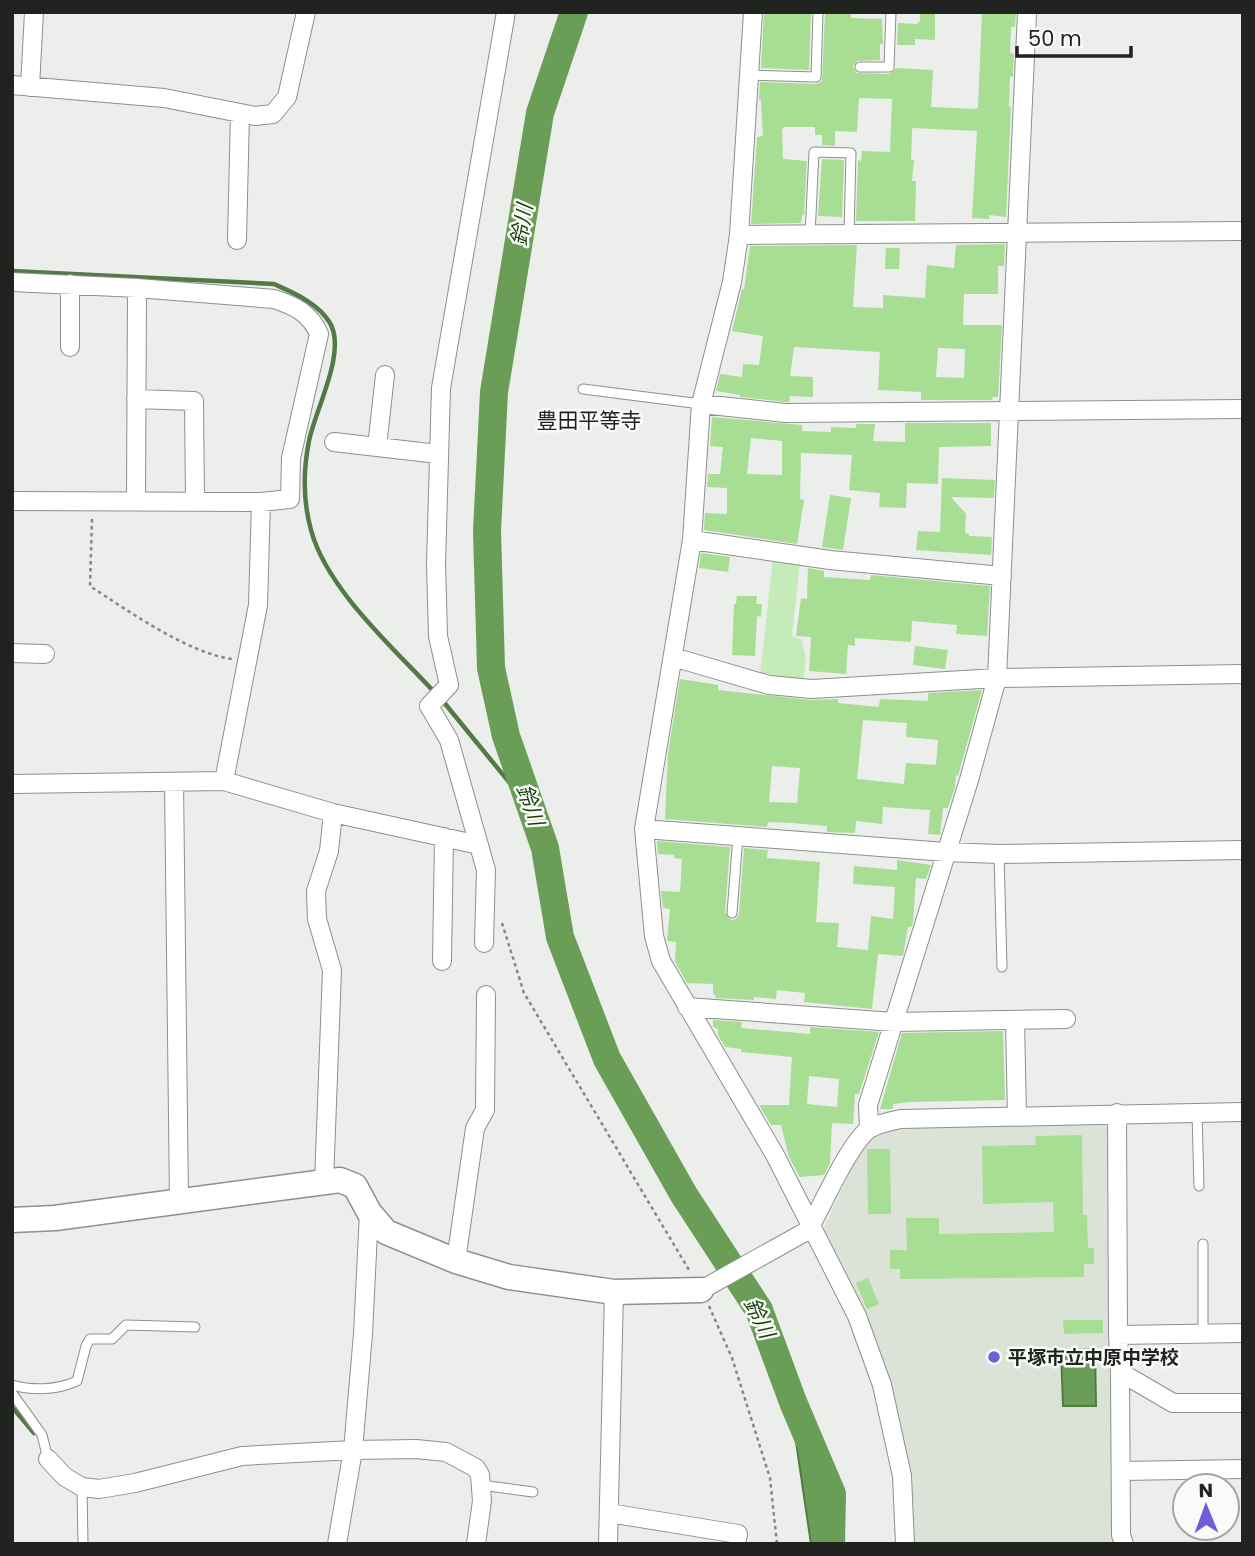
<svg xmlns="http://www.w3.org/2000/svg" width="1255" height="1556" viewBox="0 0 1255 1556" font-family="Poppins,'Noto Sans JP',sans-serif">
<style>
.built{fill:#dbe3d8}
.green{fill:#c5ecb8}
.water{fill:#6a9e57;stroke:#547947;stroke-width:2}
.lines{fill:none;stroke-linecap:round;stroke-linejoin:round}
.stream{stroke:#547947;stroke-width:4.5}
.river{stroke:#6a9e57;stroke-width:28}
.building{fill:#a7de94;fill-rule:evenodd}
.lane-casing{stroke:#8d908c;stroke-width:11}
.street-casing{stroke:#8d908c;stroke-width:20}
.secondary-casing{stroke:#8d908c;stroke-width:27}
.path{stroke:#848784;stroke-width:2.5;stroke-dasharray:3.5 3.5;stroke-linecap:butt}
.lane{stroke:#fff;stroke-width:9}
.street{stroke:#fff;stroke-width:18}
.secondary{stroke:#fff;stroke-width:24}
.poi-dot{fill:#735cd6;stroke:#f8fbf7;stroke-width:2.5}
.labels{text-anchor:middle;stroke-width:5;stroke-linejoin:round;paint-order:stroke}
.poi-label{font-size:19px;font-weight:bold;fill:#212321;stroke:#f8fbf7;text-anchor:start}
.water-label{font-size:21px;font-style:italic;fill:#1a3c0a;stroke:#f8fbf7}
.neighbourhood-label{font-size:21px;fill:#212321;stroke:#f8fbf7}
</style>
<rect width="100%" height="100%" fill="#ebeeea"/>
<path class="built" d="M1103,1123l5,5 5,411 -4,3 -192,2 -7,-8 -4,-68 -84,-236 35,-77 18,-20 27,-10z"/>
<path class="green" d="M773,558l27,3 -8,75 10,4 4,20 -3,22 -43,-7z"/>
<path class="water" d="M1095,1349l1,57h-33l-2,-56z
M788,1387l53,157h-30z"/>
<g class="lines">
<path class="stream" d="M12,271l262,13c20,9 44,19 56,39 17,29 -15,87 -21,118 -6,30 -6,60 2,89 16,60 84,119 125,164
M442,700l89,109
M12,1407l22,26"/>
<path class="river" d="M574,12l-34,101 -46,279 -7,139 4,137 15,68 39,112 15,89 47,122 77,136 75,115 34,92 39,92 -1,50"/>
</g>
<path class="building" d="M764,12h47l-2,58 -48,-2z
M825,12h26v6l31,1 1,25h-3v16l-23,1 -4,5 3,7 33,1 7,-6 37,2 -2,37 45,2 2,-1 4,-96 34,1 -1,14h-4l-1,26 4,1 -1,23 -3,-1 -1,31h2l-5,110 -17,-2v4l-17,-1 5,-87 -65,-3 -1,32h3l-2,21h4l-1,40h-59l2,-61 3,1 1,-10 28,1 2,-53 -33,-1 -2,34 -22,-1v15l-13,-1v-10h-7v-8h-31l-2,3 1,29 24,2 -3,54h-2l-1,8 -50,1 6,-87 6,-1 -2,-36 -2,-1 1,-17 56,2 6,-3z
M920,12h15v28l-20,-1v6h-18l1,-22 19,1 3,-3z
M822,159l22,1 -2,57 -24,-1z
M1005,244l-1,22h-6v28h-34l-1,31h39l-4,72h-5l-1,3h-71v-8l-43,-2 2,-38 -86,-5 -4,29 23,1v20l-23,-1 -1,6h-2l-47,-5v-2l-24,-4 4,-17 22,3 1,-13 16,1 4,-29 -31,-5 10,-42h2l6,-43 107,-1 -4,62 30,1v-13l42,3 2,-33 27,3 2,-23zM938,348l27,1 -1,29 -28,-1z
M886,248h14l-1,21h-14z
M712,417l90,8v6l29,1v-5l25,1v-4h19l-2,17 32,1v-19h86v23l-52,1 -1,37 -31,-1 -1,25 -27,-1 1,-14 -31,-3 3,-35 -51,-2 -1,46 4,1 -7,44 -93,-14 1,-17 22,1v-26l-20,-1 1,-13h12l3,-27 -13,-1zM751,438l31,3v34l-35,-1z
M942,478l53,2 -1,18 -43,-1 15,17 -1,19 4,1v2l23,1 -1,18 -75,-5 2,-19 22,1z
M830,495l21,3 -8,52 -21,-3z
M701,553l29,4 -2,15 -29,-4z
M808,568l16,3v6l46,3 1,-5 119,11 -3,50 -31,-2 1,-9 -45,-4 -1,21 -56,-4v8l-7,-1 -2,29 -37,-3 2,-34 -15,-1 5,-38 6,1z
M737,596h20l-1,8h6l-1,13 -4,-1 -2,40 -23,-1 2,-51h2z
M915,646l33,4 -3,19 -32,-4z
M680,679l38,6v5l93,10 27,-1v4l41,4 1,-8 48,2v-8l54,-3 -24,86 -2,-1 -1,12 -7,21h-5l-3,27 -12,-1 2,-24 -47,-3 -1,17 -26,-3 -1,12 -28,-1v-6l-35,-3 -24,-1 -1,5 -102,-8 3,-66zM863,720l44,3 -1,14 32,3 -2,25 -30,-2 -2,21 -47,-5zM772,766l28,2 -3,35 -28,-1z
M657,841l73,6 -5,65 6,8 5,-1 3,-5 5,-66 24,2 -1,8 53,4 -4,60 23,1 -2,24 31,3 3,-34 22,3 2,-32 -42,-3 1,-18 43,4v-10l34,5 -5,14 -10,-1 -3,44 -2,5h-3l-5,29 -25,-2 -6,55 -68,-7 1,-9 -28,-3 -1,9 -22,-2v3l-39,-2 1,-3 -3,-1v-10l-26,-1 -12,-21 1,-20 -9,-1 3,-32 -7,-1 -2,-17 19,1 2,-33 -8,-1v-3l-16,-1z
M713,1020l29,2 -1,6 69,6v-7l69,5 -20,62h-4l-2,30 -21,-1 -2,40 -6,12 -24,2 -11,-20 -8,-32h-10l-12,-20h30l3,-48 -51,-5v-3l-16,-2 -7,-12v-6l-5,-2zM809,1076l30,3 -2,28 -30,-3z
M1003,1031l2,69 -95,2 -17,2v5h-13l22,-76z
M1082,1135l1,80h4l1,33h6v16h-10v13l-184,2v-10h-10v-19h17l-1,-32h33v16l115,-2 -1,-30 -70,2 -1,-58 54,-1 -1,-9z
M867,1149h23l1,65h-23z
M868,1278l11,26 -12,5 -11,-26z
M1063,1320h40v13l-39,1z"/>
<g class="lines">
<g class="lane-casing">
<path id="lane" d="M860,67h29l2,-55
M749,75l67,2 2,-65
M810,235l4,-83 37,1 -2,81
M583,389l118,15
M999,854l3,113
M732,913l6,-77
M1197,1113l2,73
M1203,1244v90
M12,1385c21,6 45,5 65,-4l9,-35 4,-7h22l14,-14 69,2
M12,1393l30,42 6,24
M481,1485l52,7
M82,1487l1,57"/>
</g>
<g class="street-casing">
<path id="street" d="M753,12l-14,223 -7,47 -31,122 -9,136 -48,289 10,107 7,25 114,194 82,161 25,69 20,91 3,68
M12,85l152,13 91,18 18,-2 14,-17 19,-85
M30,87l4,-75
M739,235l504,-4
M237,240l3,-127
M12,282l125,6 137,11c21,7 36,14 45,35l-28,124 -1,41 -29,3 -249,-1
M70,284v63
M136,399l58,2 1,101
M701,404l85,9 457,-4
M334,442l104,12
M377,447l8,-72
M136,501l1,-213
M692,540l138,20 172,16
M12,653l33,1
M673,657l96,28 43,4 185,-11 246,-4
M224,781l34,-176 3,-103
M174,782l5,420
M12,784l212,-3 109,32 146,32
M644,829l302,23 53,2 244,-4
M484,943l2,-73 -37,-130 -20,-34 20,-21 -11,-49 -2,-72 5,-176 65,-376
M442,961l2,-124
M687,1007l207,15 172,-3
M1015,1020l2,97
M1117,1113l1,222 2,37 53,31h70
M869,1129l-1,-24 101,-325 28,-102 30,-666
M324,1182l8,-212 -15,-51 -1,-28 13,-40 4,-38
M456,1261l19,-133 10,-18 1,-115
M701,1290l104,-58 6,-7c13,-23 38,-81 58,-96 10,-6 22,-8 32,-10l342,-7
M1118,1335l125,-2
M1120,1372l1,163 3,9
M48,1459l17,18 17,10 17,2 36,-6 107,-27 111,-6 63,-1 30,3 30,16 4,7 2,26 -6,43
M1121,1471l122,-2
M609,1513l129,21 -2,10
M337,1544l16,-94 10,-116 6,-122
M608,1544l6,-252"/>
</g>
<g class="secondary-casing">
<path id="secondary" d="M12,1220l43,-2 285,-38 15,6 14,26 17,20 70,29 53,16 105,15 87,-2"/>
</g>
<path class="path" d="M92,519l-2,67c38,25 98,67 142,73
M502,923l22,70 165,277
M709,1306l23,52 38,120 7,66"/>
<use href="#lane" class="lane"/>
<use href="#street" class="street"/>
<use href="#secondary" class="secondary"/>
</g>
<circle class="poi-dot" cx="994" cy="1357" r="7"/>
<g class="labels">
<g class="poi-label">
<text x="1008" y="1364">平塚市立中原中学校</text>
</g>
<g class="water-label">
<text transform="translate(522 225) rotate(-81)" y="7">鈴川</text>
<text transform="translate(530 805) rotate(71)" y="7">鈴川</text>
<text transform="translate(759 1318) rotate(64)" y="7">鈴川</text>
</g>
<g class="neighbourhood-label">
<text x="589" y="428">豊田平等寺</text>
</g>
</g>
<rect width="1255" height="1556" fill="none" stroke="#212321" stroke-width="28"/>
<g transform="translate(1206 1507) rotate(359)"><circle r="33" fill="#f8fbf7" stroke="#a2a5a1" stroke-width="2"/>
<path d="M0-5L12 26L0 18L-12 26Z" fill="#735cd6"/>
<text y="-10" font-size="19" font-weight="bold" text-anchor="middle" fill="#212321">N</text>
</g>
<path d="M1017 46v10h114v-10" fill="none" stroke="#212321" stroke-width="3.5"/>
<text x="1028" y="46" font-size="21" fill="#212321" stroke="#f8fbf7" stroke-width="5" paint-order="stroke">50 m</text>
</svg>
